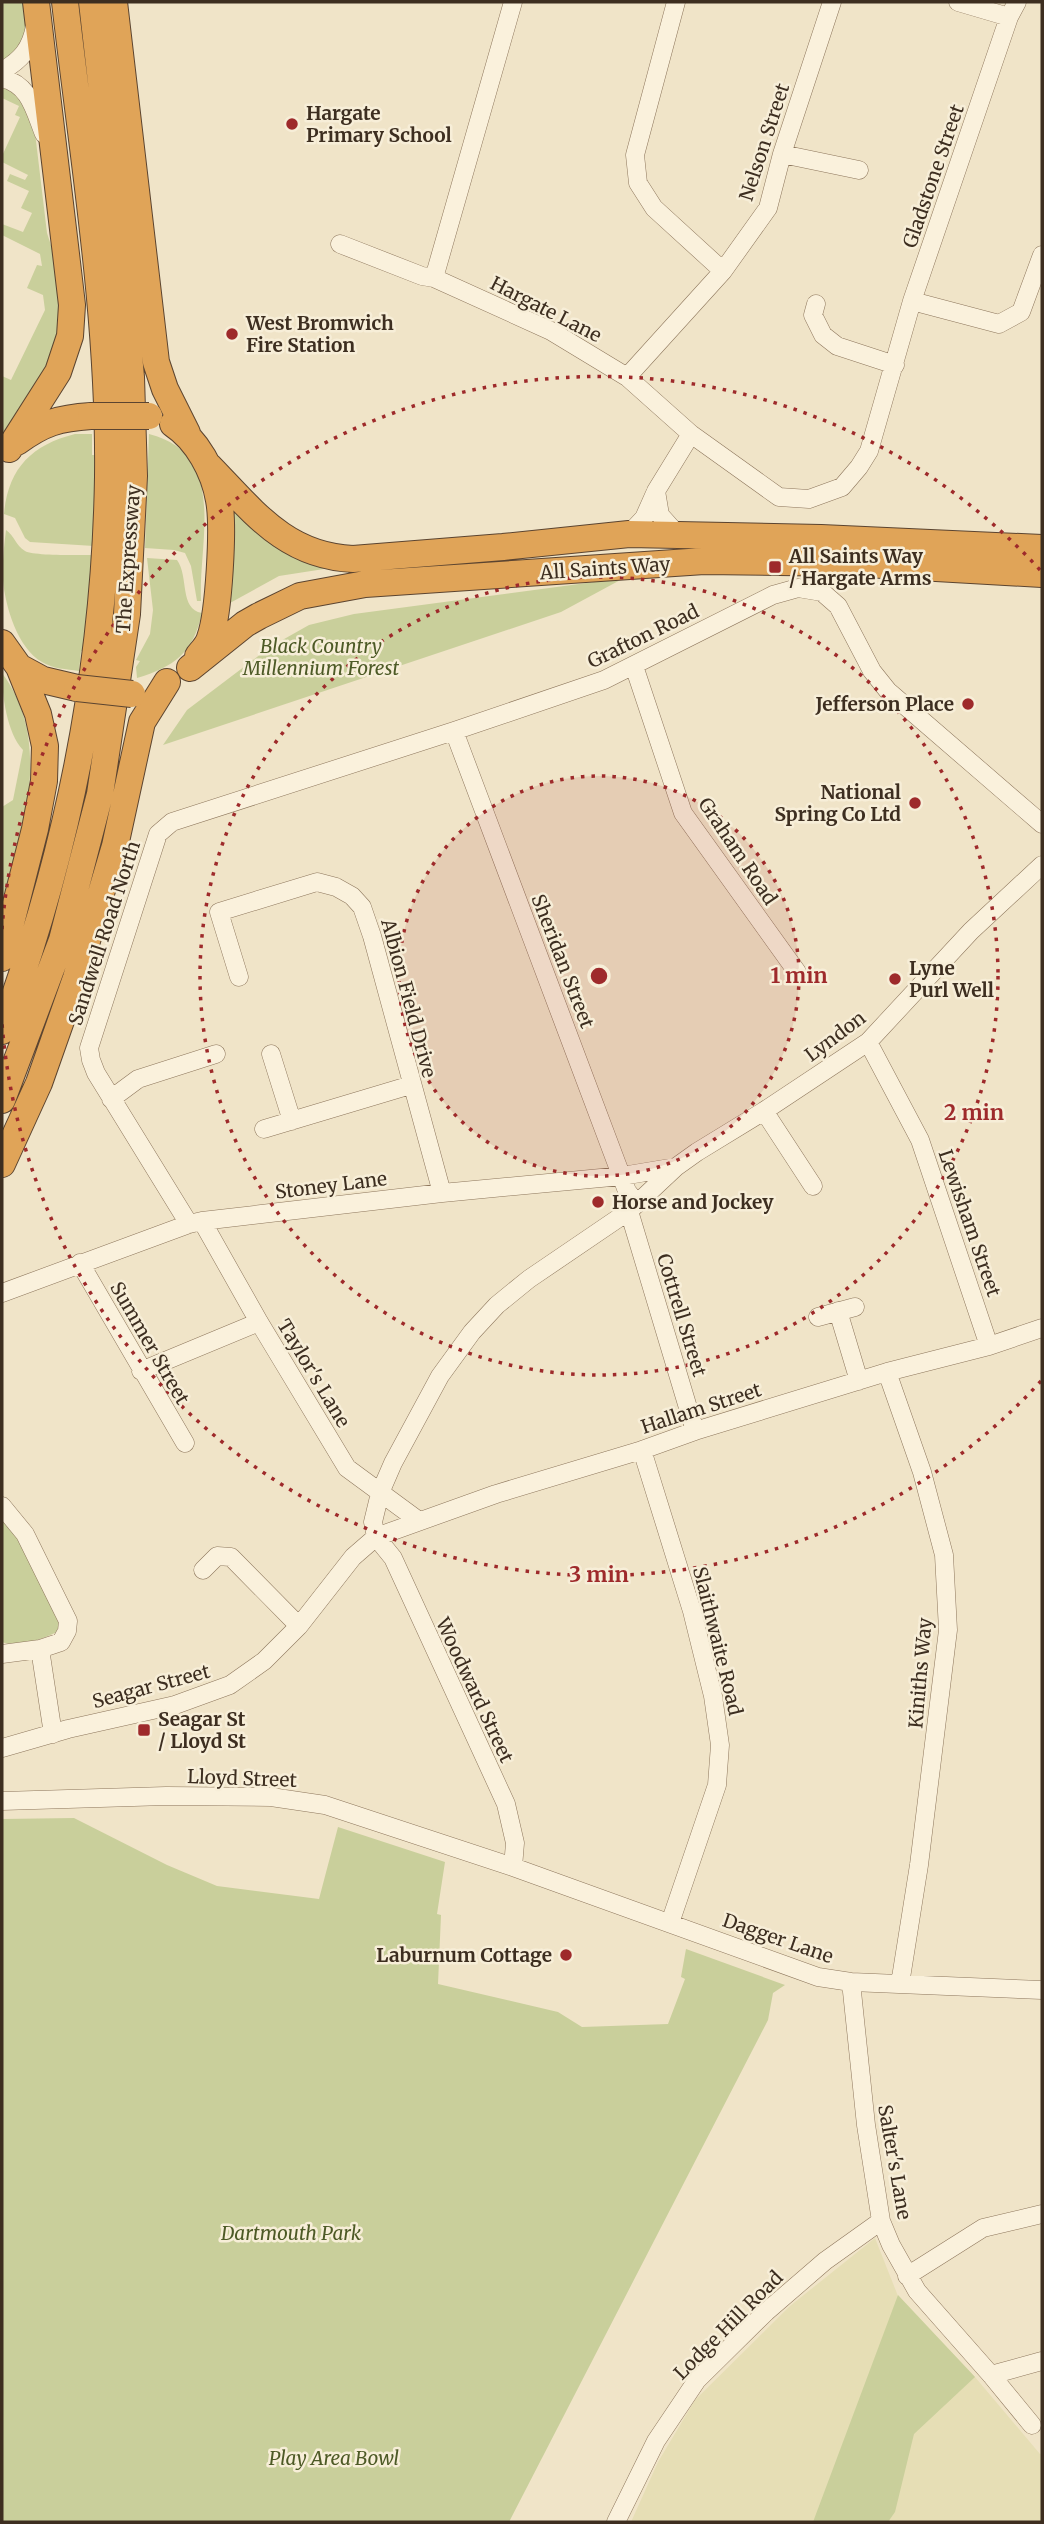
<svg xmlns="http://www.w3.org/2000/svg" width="1044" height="2524" viewBox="0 0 1044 2524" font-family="Merriweather,serif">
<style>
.farmland{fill:#e6deb5}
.green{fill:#c9cf9b}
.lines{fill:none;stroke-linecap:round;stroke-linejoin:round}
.minor-casing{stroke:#8d765c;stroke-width:19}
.highway-casing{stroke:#5b4430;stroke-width:28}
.minor{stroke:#faf1dc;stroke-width:18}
.highway{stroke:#e0a458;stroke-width:26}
.highway-bridge-casing{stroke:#5b4430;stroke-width:28;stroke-linecap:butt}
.highway-bridge{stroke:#e0a458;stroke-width:26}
.ring{fill:none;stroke:#9e2a2b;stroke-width:3.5;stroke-dasharray:3.5 7}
.poi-dot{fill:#9e2a2b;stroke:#f7eed8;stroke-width:2.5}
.labels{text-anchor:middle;stroke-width:5;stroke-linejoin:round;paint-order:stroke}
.poi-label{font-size:19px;font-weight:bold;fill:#3d2e20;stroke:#f7eed8;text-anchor:start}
.street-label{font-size:19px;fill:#3d2e20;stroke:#f7eed8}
.park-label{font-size:19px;font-style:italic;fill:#4d5a26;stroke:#f7eed8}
.centre{fill:#9e2a2b;stroke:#f7eed8;stroke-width:3.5}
.ring-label{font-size:21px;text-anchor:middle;font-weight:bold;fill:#9e2a2b;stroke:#f7eed8;stroke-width:5;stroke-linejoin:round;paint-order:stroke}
</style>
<rect width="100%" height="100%" fill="#f0e4c8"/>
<path class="farmland" d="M875,2238l23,58 77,81 65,77 2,-1v69h-411l27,-60 37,-62 95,-94z"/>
<path class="green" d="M2,2h26l2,15 -6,27 -22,21z
M2,88l17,5 14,23 14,117 14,43 -4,74 -55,86v-60l9,4 34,-70 -2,-15 -16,-7 10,-23 5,1 -2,-12 -38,-19v-11l21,8 9,-19 -11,-5 8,-17 -22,-10 3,-7 15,6 3,-5 -26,-13v-6l18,-39 -5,-2 4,-9 -17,-8z
M75,434h17v21h4l-2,91 -64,-4 -5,-4 -10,-20 -11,-4c4,-45 27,-69 71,-80z
M149,434c80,20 49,108 52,167h-4l-6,-35 -6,-13 -11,-3 -29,-2z
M233,501l93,65 -2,3 -45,7 -49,27z
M6,530c8,5 10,16 19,21 9,5 54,4 68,4l-9,96h-3l-2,20c-13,-2 -26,-2 -37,-9 -24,-13 -37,-56 -39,-82 -1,-17 1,-33 3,-50z
M147,558l30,2c12,16 2,49 25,53 -9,40 -28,54 -65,65l-1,-11 4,-6 -4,-1 14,-26 3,-24z
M624,578l-63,34 -398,133 24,-35 83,-63 39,-22 45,-11z
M2,673c50,67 23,155 0,227v-93l11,-7 10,-50c-16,-17 -21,-55 -21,-77z
M2,1520l12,7 48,94 -5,11c-15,7 -39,16 -55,10z
M74,1818l93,47 50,21 102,13 19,-72 107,35 -8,52 4,1 -3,69 120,28 24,15 86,-3 17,-45 -4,-2 5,-28 99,36 -12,8 -5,27 -259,502h-507v-703z
M898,2295l77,82 -61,57 -19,78 -7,10h-75z"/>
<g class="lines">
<g class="minor-casing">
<path id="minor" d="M676,2l-41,153 3,28 16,25 69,63
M958,2l51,15
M2,71c19,-11 29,-22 33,-45
M2,78c28,7 32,31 42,56
M782,154l77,16
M340,244l82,32 12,2 117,53 76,46 64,57 -35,57 -12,27 -15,16
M434,278l79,-276
M912,301l87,23 22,-12 21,-57
M816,304l-3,11 10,20 14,11 58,19
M627,377l96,-106 45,-63 14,-54 50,-152
M691,434l88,63 30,2 33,-12 17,-20 10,-16 43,-150 97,-284 8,-15
M656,491l4,24 17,19
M634,666l49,147 114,159
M454,731l173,460 10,13
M239,977l-20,-65 98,-30 19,5 16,9 10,11 10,29 70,257
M868,1042l52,98 69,206
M271,1054l21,67
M111,1099l27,-20 78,-25
M764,1111l49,75
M264,1129l147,-44
M629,1211l66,220
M202,1221l57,101 88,146 72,53
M189,1224l-93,-151 -5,-13 -2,-12 69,-214 14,-12 282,-91 150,-51 169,-85 25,-7 24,4 16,14 34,65 16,20 154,133
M80,1263l105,180
M2,1293l187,-69 13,-3 240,-28 180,-17 54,-9
M838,1311l21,70
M818,1317l37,-10
M141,1371l118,-49
M887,1372l35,100 22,83 4,75 -29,235 -19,119
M642,1450l50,161 21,85 7,49 -3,40 -47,138
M2,1506l23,28 43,87 -1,10 -6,11 -21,7 -38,5
M203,1570l14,-14 14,1 68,69
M40,1649l13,85
M2,1748l66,-19 107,-24 55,-20 34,-24 35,-35 54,-69 23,-20 120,-43 146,-44 53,-19 192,-59 102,-26 53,-18
M2,1801l164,-5 105,1 54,8 188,62 305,110 33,5 191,8
M513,1867l2,-24 -9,-39 -113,-246 -17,-21 -3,-15 7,-29 13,-30 47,-87 32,-44 25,-27 32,-26 100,-68 47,-44 21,-15 67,-41 104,-69 103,-111 71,-66
M851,1982l15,143 15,96 10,24 26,46 74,84 41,50
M907,2276l76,-48 59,-14
M991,2375l51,-14
M616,2522l40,-81 41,-61 69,-68 59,-51 56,-40"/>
</g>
<g class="highway-casing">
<path id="highway" d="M114,2l42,360 9,27 22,44
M173,424c24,16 41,47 46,76 5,26 0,113 -9,138 -2,7 -8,13 -12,18
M17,442c26,-19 42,-24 74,-26
M9,449l49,-77 12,-36 2,-31 -6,-51 -30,-252
M209,466c44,45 76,90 144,93l150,-12 126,-13 192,4 221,10
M2,643l17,24 24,13 34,8
M190,668l55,-44 14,-8 41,-20 65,-12 339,-23 145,2 193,11
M2,958l33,-129 9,-48 1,-35 -7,-32 -19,-47
M2,1031c66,-178 103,-364 106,-554 2,-159 -25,-318 -43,-475
M2,1100l60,-160 38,-146 27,-180 7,-138 -3,-99 -11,-127 -28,-248
M2,1164l37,-81 37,-105 39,-132 27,-124 25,-40"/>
</g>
<use href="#minor" class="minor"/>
<use href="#highway" class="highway"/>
<g class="highway-bridge-casing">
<path id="highway-bridge" d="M91,416h58
M77,688l55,6"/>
</g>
<use href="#highway-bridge" class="highway-bridge"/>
</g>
<circle cx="599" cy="976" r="200" fill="#9e2a2b" fill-opacity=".12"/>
<g class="ring">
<circle cx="599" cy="976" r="200"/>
<circle cx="599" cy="976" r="399"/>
<path d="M1041 1381A599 599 0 0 1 2 1023M2 929A599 599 0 0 1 1041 571"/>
</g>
<g class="poi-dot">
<circle cx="292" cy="124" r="7"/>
<circle cx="232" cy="334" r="7"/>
<rect x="768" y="560" width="14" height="14" rx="3.5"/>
<circle cx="968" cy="704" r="7"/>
<circle cx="915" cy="803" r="7"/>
<circle cx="895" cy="979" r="7"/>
<circle cx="598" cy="1202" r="7"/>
<rect x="137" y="1723" width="14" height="14" rx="3.5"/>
<circle cx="566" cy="1955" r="7"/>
</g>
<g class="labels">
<g class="poi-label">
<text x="306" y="120">Hargate<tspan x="306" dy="22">Primary School</tspan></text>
<text x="246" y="330">West Bromwich<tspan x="246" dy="22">Fire Station</tspan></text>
<text x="789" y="563">All Saints Way<tspan x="789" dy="22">/ Hargate Arms</tspan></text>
<text x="954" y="711" text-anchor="end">Jefferson Place</text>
<text x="901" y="799" text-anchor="end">National<tspan x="901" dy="22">Spring Co Ltd</tspan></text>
<text x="909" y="975">Lyne<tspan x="909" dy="22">Purl Well</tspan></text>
<text x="612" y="1209">Horse and Jockey</text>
<text x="158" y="1726">Seagar St<tspan x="158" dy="22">/ Lloyd St</tspan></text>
<text x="552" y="1962" text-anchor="end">Laburnum Cottage</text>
</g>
<g class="street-label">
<text transform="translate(764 142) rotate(-72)" y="7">Nelson Street</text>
<text transform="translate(933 176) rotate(-71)" y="7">Gladstone Street</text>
<text transform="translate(546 309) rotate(27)" y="7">Hargate Lane</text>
<text transform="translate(128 559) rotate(-86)" y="7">The Expressway</text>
<text transform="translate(605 568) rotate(-4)" y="7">All Saints Way</text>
<text transform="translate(643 636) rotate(-26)" y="7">Grafton Road</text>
<text transform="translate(738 851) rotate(56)" y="7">Graham Road</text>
<text transform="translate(104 933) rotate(-72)" y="7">Sandwell Road North</text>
<text transform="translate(563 961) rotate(69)" y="7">Sheridan Street</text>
<text transform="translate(409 998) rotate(75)" y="7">Albion Field Drive</text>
<text transform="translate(835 1036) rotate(-37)" y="7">Lyndon</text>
<text transform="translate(331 1185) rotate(-7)" y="7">Stoney Lane</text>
<text transform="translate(970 1223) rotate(71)" y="7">Lewisham Street</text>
<text transform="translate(682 1315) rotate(73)" y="7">Cottrell Street</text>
<text transform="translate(150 1343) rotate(60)" y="7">Summer Street</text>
<text transform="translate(314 1373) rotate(59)" y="7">Taylor's Lane</text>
<text transform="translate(701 1408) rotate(-18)" y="7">Hallam Street</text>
<text transform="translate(718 1641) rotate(76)" y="7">Slaithwaite Road</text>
<text transform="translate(920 1673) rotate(-85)" y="7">Kiniths Way</text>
<text transform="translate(151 1686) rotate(-15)" y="7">Seagar Street</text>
<text transform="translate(475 1690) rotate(65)" y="7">Woodward Street</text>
<text transform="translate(242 1778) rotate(2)" y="7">Lloyd Street</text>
<text transform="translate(778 1938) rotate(19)" y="7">Dagger Lane</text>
<text transform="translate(895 2162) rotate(80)" y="7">Salter's Lane</text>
<text transform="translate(728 2325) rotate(-45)" y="7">Lodge Hill Road</text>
</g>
<g class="park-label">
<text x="321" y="653">Black Country<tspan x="321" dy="22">Millennium Forest</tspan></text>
<text x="291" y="2240">Dartmouth Park</text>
<text x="334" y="2465">Play Area Bowl</text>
</g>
</g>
<circle cx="599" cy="976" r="10" class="centre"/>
<g class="ring-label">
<text x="799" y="983">1 min</text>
<text x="974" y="1120">2 min</text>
<text x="599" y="1582">3 min</text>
</g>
<rect width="1044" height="2524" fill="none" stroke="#3d2e20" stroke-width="7"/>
</svg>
